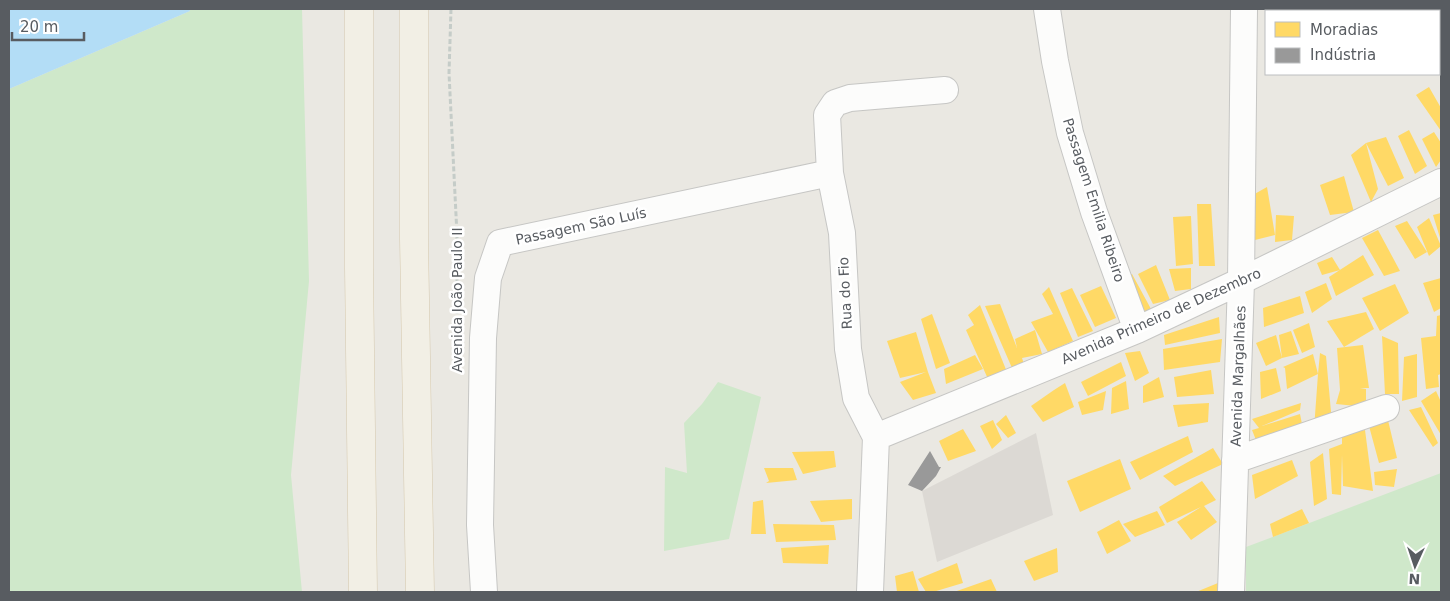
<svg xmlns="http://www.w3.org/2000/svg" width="1450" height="601" viewBox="0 0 1450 601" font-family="'DejaVu Sans',sans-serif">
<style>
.industrial{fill:#dcd9d4}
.green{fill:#cfe8ca}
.water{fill:#b3ddf6}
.homes{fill:#ffd966}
.industry{fill:#999}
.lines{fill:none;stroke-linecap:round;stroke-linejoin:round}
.minor-casing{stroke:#c6c6c4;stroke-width:28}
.primary-casing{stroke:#d5c8ad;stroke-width:29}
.path{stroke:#c5ccc8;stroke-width:3;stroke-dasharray:5 2.5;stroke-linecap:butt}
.minor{stroke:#fcfcfb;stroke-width:26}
.primary{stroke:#f2efe5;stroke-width:28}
.labels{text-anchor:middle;stroke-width:5;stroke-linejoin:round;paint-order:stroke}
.street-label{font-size:14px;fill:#585c61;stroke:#fff}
</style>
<rect width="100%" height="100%" fill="#eae8e2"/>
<path class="industrial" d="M1036,433l17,82 -116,47 -15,-71z"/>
<path class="green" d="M189,9h113l7,272 -18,194 11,117h-293v-503l181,-78z
M718,382l43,15 -32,142 -65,12 1,-84 22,6 -3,-50 18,-19z
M1441,473v119h-195v-45z"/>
<path class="water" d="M9,9h180l1,2 -181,78z"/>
<path class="homes" d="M1429,87l12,21v23l-25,-36z
M1409,130l18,36 -12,8 -17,-38z
M1434,132l7,11v17l-5,7 -14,-28z
M1386,137l18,41 -16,8 -22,-43z
M1366,143l12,46 -7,13 -20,-47z
M1344,176l10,36 -24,3 -10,-30z
M1267,187l8,48 -20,5 -4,-44z
M1197,204h14l4,62h-16z
M1441,213v28l-8,-26z
M1276,215l18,1 -2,24 -17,2z
M1191,216l2,48 -17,2 -3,-49z
M1429,218l12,28 -12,10 -12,-29z
M1407,221l20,31 -12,7 -20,-33z
M1378,230l22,41 -16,5 -22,-38z
M1363,255l11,20 -38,21 -7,-19z
M1332,257l8,13 -18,5 -5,-12z
M1156,265l14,35 -17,4 -15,-30z
M1191,268v21l-16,2 -6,-22z
M1132,274l19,35 -11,6 -17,-38z
M1441,278v30l-7,4 -11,-29z
M1326,283l6,16 -20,14 -7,-21z
M1395,284l14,29 -29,18 -18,-33z
M1101,286l15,32 -21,9 -15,-32z
M1049,287l24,54 -25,11 -17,-30 22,-8 -11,-20z
M1072,288l21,43 -15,6 -18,-44z
M1300,296l4,17 -40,14 -1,-19z
M1000,304l17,44 -2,-9 20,-9 7,24 -20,4 2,6 -12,4 -27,-62z
M980,305l27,67 -19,7 -22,-49 8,-5 -6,-10z
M1366,312l8,17 -30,18 -17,-26z
M932,314l18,49 -14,6 -15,-50z
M1441,315v59l-3,1 1,12 -13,2 -5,-51 15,-2 1,-20z
M1219,317l1,16 -55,12 -1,-10z
M1309,323l6,24 -13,6 -9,-23z
M1291,331l8,23 -17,4 -3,-23z
M916,332l12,40 8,21 -23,7 -13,-18 26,-10 -26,6 -13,-37z
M1276,335l6,23 -16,8 -10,-23z
M1382,336l16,7 1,51h-14z
M1222,339l-2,23 -56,8 -1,-21z
M1363,345l6,43h-9l6,1v18l-30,-3 4,-14 -3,-42z
M1140,351l9,22 -14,8 -10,-28z
M1320,353l6,3 6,67 -18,6 4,-55 -31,15 -2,-21 -2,-1 30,-13 5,20z
M1417,354v43l-15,4 2,-44z
M975,355l8,14 -37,15 -2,-15z
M1121,362l5,14 -38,20 -7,-14z
M1276,368l5,23 -20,8 -1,-27z
M1211,370l3,24 -37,3 -3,-20z
M1159,377l5,20 -21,6v-17z
M1126,381l3,28 -18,5 1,-26z
M1065,383l9,24 -31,15 -12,-16 23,-16z
M1106,391l-3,19 -21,5 -4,-13z
M1436,391l5,11v33l-20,-34z
M1209,403l-1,19 -30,5 -5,-22z
M1301,403l-1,7 -38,16 38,-12 4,20 -44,16 -8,-20 7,-2 -7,-9z
M1421,407l17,36 -5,4 -24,-37z
M1006,415l10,18 -8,5 -12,-14z
M1387,416l10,42 -18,5 -10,-37z
M993,420l9,20 -10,9 -12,-23z
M963,429l13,22 -28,10 -9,-20z
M1365,430l8,61 -30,-5 -1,-31 -1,40 -9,-1 -3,-45 13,-5v-10z
M1188,436l5,16 -53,28 -10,-18z
M1213,448l10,16 -48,22 -12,-10z
M834,451l2,16 -33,7 -11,-22z
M1323,453l4,46 -13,7 -4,-44z
M1120,459l11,30 -51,23 -13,-31z
M1292,460l6,16 -43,23 -3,-24z
M764,468h29l4,12 -31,3 3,-2z
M1397,469l-3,18 -19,-2 -1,-13z
M1202,481l14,19 -12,6 13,16 -26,18 -14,-18 24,-15 -34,16 -8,-16z
M852,499v20l-31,3 -11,-21z
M763,500l3,34h-15l2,-32z
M1302,509l7,14 -36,14 -3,-13z
M1157,511l8,14 -30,12 -12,-13z
M1119,520l12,21 -24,13 -10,-22z
M773,524l61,1 2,15 -60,2z
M829,545l-1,19 -45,-1 -2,-15z
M1057,548l1,24 -24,9 -10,-20z
M957,563l6,20 -30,9h-7l-8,-13z
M913,571l6,21h-22l-2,-16z
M991,579l6,13h-43z
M1218,583l2,9h-24z"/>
<path class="industry" d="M930,451l9,16h2l-5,9 -14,15 -14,-6z"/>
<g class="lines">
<g class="minor-casing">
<path id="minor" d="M1047,9l8,52 15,72 24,79 43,118
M876,437l261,-107 104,-49 200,-99
M1235,460l151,-52
M484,592l-4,-67 3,-187 5,-60 12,-35 330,-70
M870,592l6,-155 -20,-39 -8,-49 -6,-116 -12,-60 -3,-58 8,-12 15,-5 95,-8
M1231,592l10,-311 3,-272"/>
</g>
<g class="primary-casing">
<path id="primary" d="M359,9v259l4,324
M414,9v230l6,353"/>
</g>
<path class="path" d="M451,9l-2,64 8,162v85"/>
<use href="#minor" class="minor"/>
<use href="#primary" class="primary"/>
</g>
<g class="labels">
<g class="street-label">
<text transform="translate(1094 200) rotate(72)" y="5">Passagem Emilia Ribeiro</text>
<text transform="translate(581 226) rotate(-12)" y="5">Passagem São Luís</text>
<text transform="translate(845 293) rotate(-93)" y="5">Rua do Fio</text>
<text transform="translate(457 300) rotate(-90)" y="5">Avenida João Paulo II</text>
<text transform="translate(1161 316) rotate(-24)" y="5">Avenida Primeiro de Dezembro</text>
<text transform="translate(1238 376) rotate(-88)" y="5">Avenida Margalhães</text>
</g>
</g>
<rect width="1450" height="601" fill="none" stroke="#585c61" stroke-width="20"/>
<rect x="1265" y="10" width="175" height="65" fill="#ffffff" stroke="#bcbec0"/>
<rect x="1275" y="22" width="25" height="15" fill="#ffd966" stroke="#bcbec0"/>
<text x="1310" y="35" font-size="15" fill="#585c61">Moradias</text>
<rect x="1275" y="48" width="25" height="15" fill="#999999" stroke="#bcbec0"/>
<text x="1310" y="60" font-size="15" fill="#585c61">Indústria</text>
<g transform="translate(1415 566) rotate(183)" stroke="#ffffff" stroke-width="4" paint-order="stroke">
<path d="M0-4L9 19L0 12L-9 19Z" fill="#585c61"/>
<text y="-8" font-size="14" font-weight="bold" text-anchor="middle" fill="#585c61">N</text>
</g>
<path d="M12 32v8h72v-8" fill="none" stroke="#585c61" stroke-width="2.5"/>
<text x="20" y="32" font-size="15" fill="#585c61" stroke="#ffffff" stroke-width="4" paint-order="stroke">20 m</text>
</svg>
